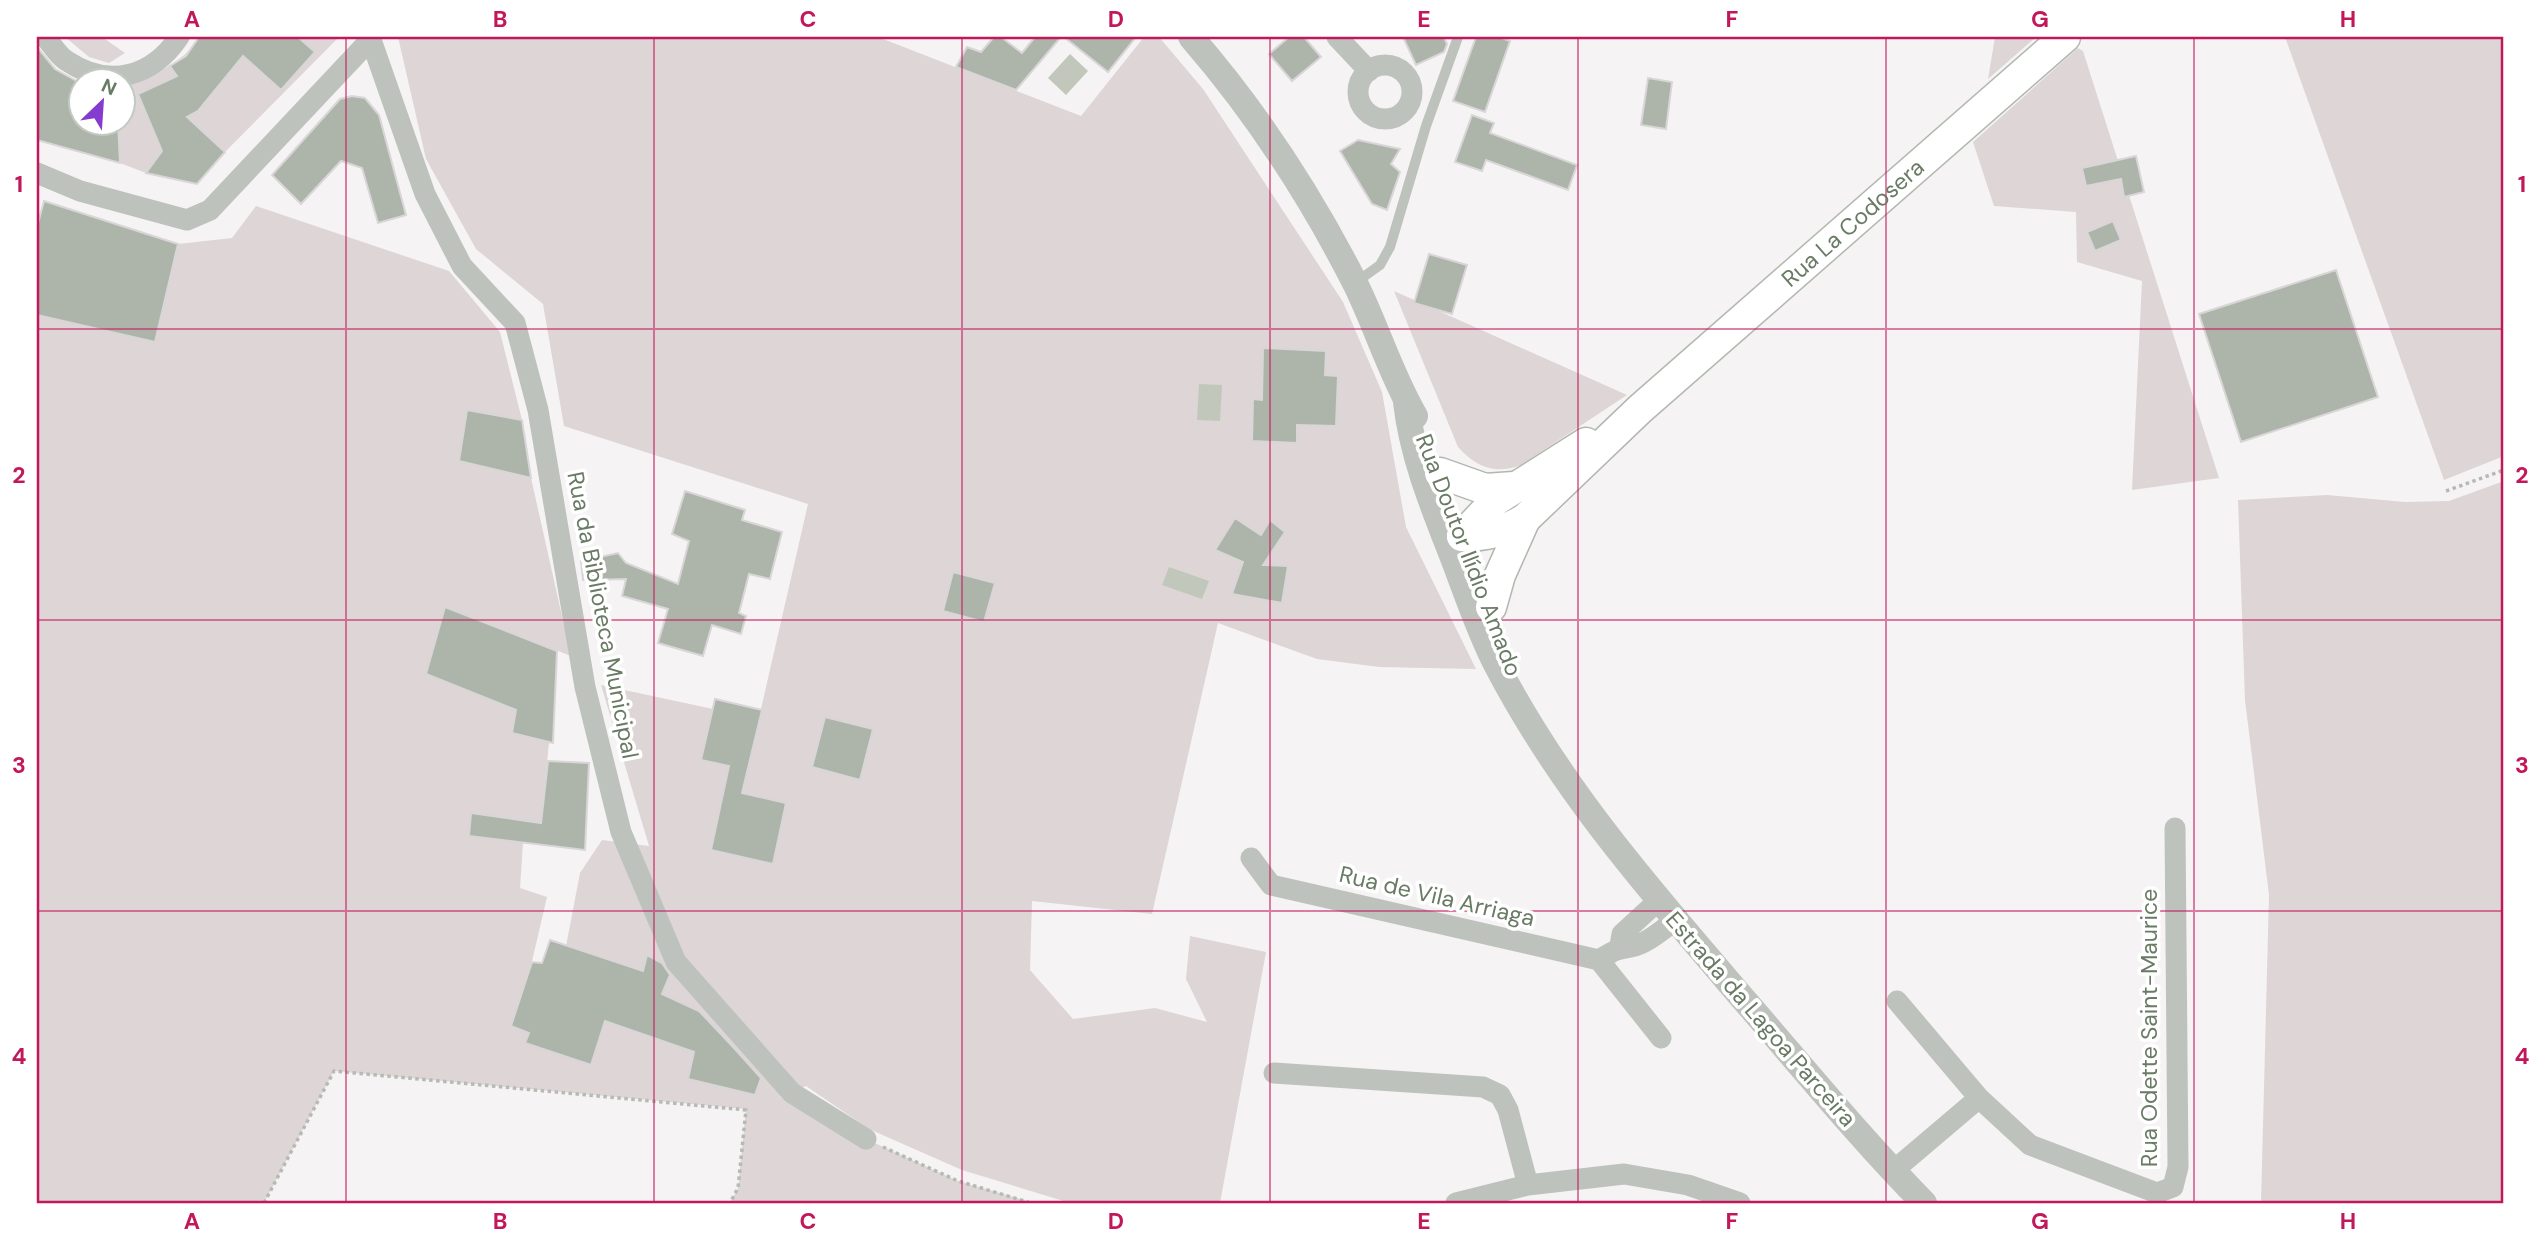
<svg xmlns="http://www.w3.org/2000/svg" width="2541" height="1240" viewBox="0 0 2541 1240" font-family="'DM Sans',sans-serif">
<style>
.green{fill:#ddd5d6;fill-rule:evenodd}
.water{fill:#c1c8bb}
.building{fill:#adb5aa;stroke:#d8d6d7;stroke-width:2}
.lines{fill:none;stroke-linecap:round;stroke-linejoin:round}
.secondary-casing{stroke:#b1b8ae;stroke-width:33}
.path{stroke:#b6bab4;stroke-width:3.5;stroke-dasharray:3.5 3.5;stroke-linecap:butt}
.service{stroke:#bdc3bc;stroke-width:10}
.minor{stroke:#bdc3bc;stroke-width:21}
.tertiary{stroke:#bdc3bc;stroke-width:26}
.secondary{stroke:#fff;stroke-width:30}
.grid{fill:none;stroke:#c2185b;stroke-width:2;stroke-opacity:0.55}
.labels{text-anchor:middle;stroke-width:7;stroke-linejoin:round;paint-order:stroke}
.street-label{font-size:23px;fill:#6a7b65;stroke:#fff}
.neatline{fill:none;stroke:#c2185b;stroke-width:2.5}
.grid-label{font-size:23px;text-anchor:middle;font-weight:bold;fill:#c2185b}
</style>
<rect width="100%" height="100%" fill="#f6f3f5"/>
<path class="green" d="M65,37h37l23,16 -16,10 -20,-6z
M199,37h140l-114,115 -38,-35 -41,56 -26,-10 -2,-40 4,-1 1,-36c29,-12 59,-20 76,-49z
M398,37h480l203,79 63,-79h15l44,52 140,213 39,90 24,135 70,142 -97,-2 -62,-8 -99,-36 -66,291 -120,-13 -2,69 43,49 82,-11 52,14 -21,-43 4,-43 76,16 -46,251h-150l-108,-33 -93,-41 -63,-43 -31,13 17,-6 74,46 92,42 76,22h-304l8,-15 8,-79 -412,-38 -70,132h-227v-888l118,26 23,-97 54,-6 24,-32 193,65 51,61 22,88 -55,-10 -8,51 72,17 40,178 -122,-48 -23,66 90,36 -4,23 37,9 -8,81 -69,-10 -3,23 54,7 -3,45 27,9 -18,77 -18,52 18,7 -4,10 65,22 33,-100 -57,-19 14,-73 22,-33 47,6 -48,-161 112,24 -12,51 46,10 61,-266 -244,-78 -21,-122 -67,-55 -50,-90zM825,717l48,12 -13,50 -48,-12z
M1995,37h41l-48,42z
M2285,37h219v419l-60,24z
M2078,48l5,3 136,427 -87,12 10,-209 -65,-19 -1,-50 -82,-6 -21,-64z
M1394,291l233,104 -106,70c-26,10 -45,2 -63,-18z
M2504,481v722h-243l8,-308 -24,-195 -7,-200 89,-5 78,7 44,-1z"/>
<path class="water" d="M1070,54l18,17 -22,24 -18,-17z
M1199,384l23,1 -2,36 -23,-1z
M1169,567l40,14 -7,18 -40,-14z"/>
<path class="building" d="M199,37h99l17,15 -34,38 -38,-34 -45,55 -11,6 38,35 -28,32 -51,-11 16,-22 -24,-57 39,-18 -7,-10 16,-10z
M994,37h7l21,16 13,-16h26l-45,53 -60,-23 11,-20 14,5z
M1064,37h72l-28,35z
M1289,37h15l17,20 -29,24 -23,-27z
M1403,37h41l3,7 -3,8 -28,13z
M1476,37h23l11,4 -25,71 -32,-11z
M37,47l18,22 25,14v39h38l2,41 -83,-23z
M1648,78l24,4 -6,47 -25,-4z
M352,96l13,2 14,17 27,100 -28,8 -16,-55 -21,-7 -40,43 -29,-29 68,-76z
M1472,115l22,8 -4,10 87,32 -9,25 -82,-30 -4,11 -27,-9z
M1358,140l42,9 -9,15 9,8 -13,38 -15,-6 -32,-53z
M2136,156l8,36 -20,5 -3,-18 -35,7 -4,-18z
M44,201l134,43 -23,98 -118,-27v-88z
M2113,221l8,19 -26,11 -8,-19z
M1429,254l38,11 -15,49 -38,-11z
M2336,270l42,127 -137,45 -42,-128z
M1263,348l63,3 -1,24 13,1 -2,50 -39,-1v18l-45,-2 1,-42 9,1z
M467,410l55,10 9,58 -72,-17z
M685,491l60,19 -3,10 40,12 -12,47 -21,-5 -10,39 7,3 -5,18 -29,-9 -9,31 -45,-13 10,-34 -46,-13 4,-17 -43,1 -2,-19 37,-8 8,10 52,21 11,-43 -17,-7z
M1235,518l26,17 9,-15 15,12 -22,33 25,1 -6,37 -50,-9 11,-32 -28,-12z
M953,572l42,11 -11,39 -41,-11z
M445,607l112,44 -4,92 -41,-10 4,-23 -90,-36z
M715,699l47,11 -20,83 44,10 -13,61 -62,-14 18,-84 -28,-6z
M825,717l48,12 -13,51 -48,-13z
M548,761l41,2 -4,87 -116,-14 2,-23 70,10z
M550,940l93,31 4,-16 15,8 8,12 -8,19 37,17 35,37 27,30 -6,17 -67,-16 6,-27 -89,-31 -14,44 -66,-22 4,-10 -18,-7 21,-64 10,1z"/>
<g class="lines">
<g class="secondary-casing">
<g id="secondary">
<path d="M1440,473l45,16 29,-2"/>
<path id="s1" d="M1462,536c25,0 41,-4 63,-17l115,-110 425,-372"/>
<path d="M1462,536l34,-36 90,-57"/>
<path d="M1491,607l9,-32 25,-56"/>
</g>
</g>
<path class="path" d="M2446,491l58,-21
M883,1147l75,34 73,22
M264,1203l70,-132 412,39 -8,78 -8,15"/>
<path class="service" d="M1355,283l25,-18 10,-18 36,-121 32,-89"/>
<path class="minor" d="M45,37c7,7 13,19 22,24 42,28 85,16 112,-24
M370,37l55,157 37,72 53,57 23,87 47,277 36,145 55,130 116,131 74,46
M1337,37l32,34
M1358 92a27 27 0 1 1 54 0a27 27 0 1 1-54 0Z
M37,173l43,18 107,29 23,-10 161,-171
M1251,858l20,27 328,75c16,-10 15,-10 32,-13 16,-3 32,-18 45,-27
M1620,946l2,-12 37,-34
M1599,960l62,78
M1897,1001l82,97
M1274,1073l209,14 17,8 8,15 20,75
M1893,1171l86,-73 51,47 127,48 16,-6 5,-20 -3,-339
M1456,1203l72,-18 96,-11 64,11 52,18"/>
<path class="tertiary" d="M1191,37c65,75 120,159 165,248 21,43 35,90 59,131
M1406,402c6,54 27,105 47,156 14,36 26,74 44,108 65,125 157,229 248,335 59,68 116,138 179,202"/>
<use href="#secondary" class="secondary"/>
</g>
<path class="grid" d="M346,37v1166M654,37v1166M962,37v1166M1270,37v1166M1578,37v1166M1886,37v1166M2194,37v1166M37,329h2467M37,620h2467M37,911h2467"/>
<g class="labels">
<g class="street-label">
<text dy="8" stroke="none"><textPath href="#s1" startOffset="508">Rua La Codosera</textPath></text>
<text transform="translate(1469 555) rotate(69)" y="8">Rua Doutor Ilídio Amado</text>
<text transform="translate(603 615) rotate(79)" y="8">Rua da Biblioteca Municipal</text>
<text transform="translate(1437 896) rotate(13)" y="8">Rua de Vila Arriaga</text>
<text transform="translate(1761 1019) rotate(49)" y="8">Estrada da Lagoa Parceira</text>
<text transform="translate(2149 1028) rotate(-90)" y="8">Rua Odette Saint-Maurice</text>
</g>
</g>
<rect width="2541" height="1240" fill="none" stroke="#ffffff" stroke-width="77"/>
<g transform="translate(102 102) rotate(25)"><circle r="33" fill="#ffffff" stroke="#c3cac1" stroke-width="2"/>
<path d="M0-5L12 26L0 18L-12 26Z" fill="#863bcf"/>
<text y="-10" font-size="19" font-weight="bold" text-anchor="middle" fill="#6a7b65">N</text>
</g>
<rect x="38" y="38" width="2464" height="1164" class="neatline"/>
<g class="grid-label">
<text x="192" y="27">A</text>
<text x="500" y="27">B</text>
<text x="808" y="27">C</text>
<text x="1116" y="27">D</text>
<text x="1424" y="27">E</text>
<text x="1732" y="27">F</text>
<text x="2040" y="27">G</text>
<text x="2348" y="27">H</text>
<text x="19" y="192">1</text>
<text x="2522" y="192">1</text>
<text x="19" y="483">2</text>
<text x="2522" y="483">2</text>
<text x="19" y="773">3</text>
<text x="2522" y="773">3</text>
<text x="19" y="1064">4</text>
<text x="2522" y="1064">4</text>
<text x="192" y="1229">A</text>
<text x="500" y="1229">B</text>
<text x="808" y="1229">C</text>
<text x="1116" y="1229">D</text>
<text x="1424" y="1229">E</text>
<text x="1732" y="1229">F</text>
<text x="2040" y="1229">G</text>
<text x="2348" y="1229">H</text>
</g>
</svg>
